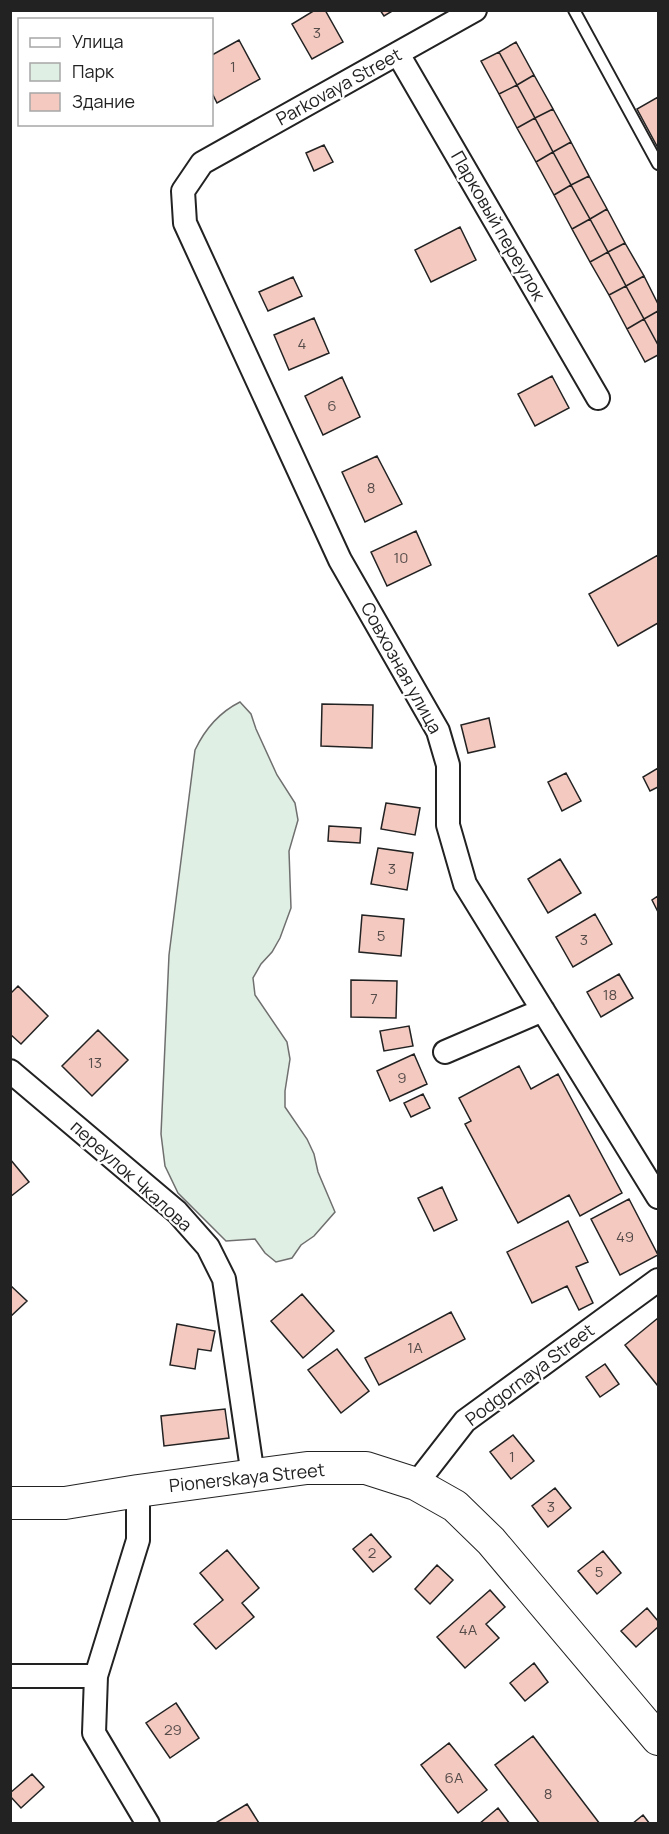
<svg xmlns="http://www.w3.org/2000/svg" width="669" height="1834" viewBox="0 0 669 1834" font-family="Manrope,sans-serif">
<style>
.green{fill:#e0efe3;stroke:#6f6f6f;stroke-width:1.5}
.building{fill:#f3c9c0;stroke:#222;stroke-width:1.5}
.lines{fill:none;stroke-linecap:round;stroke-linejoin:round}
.lane-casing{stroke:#222;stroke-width:14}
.street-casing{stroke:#222;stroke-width:26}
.secondary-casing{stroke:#222;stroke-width:34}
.lane{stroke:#fff;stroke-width:10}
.street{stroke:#fff;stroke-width:22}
.secondary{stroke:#fff;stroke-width:32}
.labels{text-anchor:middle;stroke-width:4.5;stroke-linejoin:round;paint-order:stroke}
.number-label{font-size:15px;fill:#564c4a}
.street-label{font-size:18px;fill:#222;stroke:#fff}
</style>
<rect width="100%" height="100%" fill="#fff"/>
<path class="green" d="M240,702l11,12 5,15 21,46 18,28 3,17 -9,31 2,57 -11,30 -8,14 -11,12 -8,14 2,17 32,47 3,17 -5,32v16l22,32 7,15 4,18 17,40 -21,24 -13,9 -9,13 -16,4 -11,-9 -10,-14 -29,2 -48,-48 -13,-27 -4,-32 8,-179 26,-205c10,-21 23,-37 45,-48z"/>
<path class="building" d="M315,10h10l18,32 -31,17 -20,-35z
M380,10h14l-10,6z
M239,40l21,39 -43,24 -5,-10v-38z
M516,42l18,33 -17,10 -18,-33z
M499,52l18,33 -18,9 -18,-33z
M534,75l19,34 -18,9 -18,-33z
M517,85l18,33 -18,10 -18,-34z
M658,97v51l-21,-39z
M553,109l18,33 -18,10 -18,-34z
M535,118l18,34 -17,10 -19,-34z
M571,142l18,34 -18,9 -18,-33z
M324,145l9,17 -19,9 -8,-18z
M553,152l18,33 -17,10 -18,-33z
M589,176l18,33 -17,10 -19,-34z
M571,185l19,34 -18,10 -18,-34z
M607,209l18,34 -17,9 -18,-33z
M590,219l18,33 -18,10 -18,-33z
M460,227l16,33 -45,22 -16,-32z
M625,243l19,33 -18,10 -18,-34z
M608,252l18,34 -17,9 -19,-33z
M644,276l14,28v7l-14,8 -18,-33z
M293,277l9,19 -34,15 -9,-19z
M626,286l18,33 -17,10 -18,-34z
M658,311v34l-14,-26z
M314,318l15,35 -40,17 -15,-35z
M644,319l14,26v10l-13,7 -18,-33z
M552,376l17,32 -34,18 -17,-32z
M342,377l18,40 -37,18 -18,-39z
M377,456l25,48 -37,18 -23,-50z
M416,531l15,34 -44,21 -16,-34z
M658,555v68l-40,23 -29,-52z
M322,704l51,1 -1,43 -51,-2z
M489,718l6,29 -27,6 -7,-28z
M658,768v19l-8,4 -7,-14z
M566,773l15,28 -19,10 -14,-29z
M386,803l34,5 -5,27 -34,-6z
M329,826l32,2 -1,15 -32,-2z
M378,848l35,5 -6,37 -36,-6z
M560,859l21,34 -33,20 -20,-34z
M658,896v16l-6,-12z
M595,914l17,30 -39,23 -17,-30z
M362,915l42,4 -3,37 -42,-4z
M619,974l14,24 -32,19 -14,-25z
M351,980l46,1 -1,37 -45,-1z
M18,986l30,30 -27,28 -11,-10v-40z
M409,1026l4,20 -29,5 -4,-20z
M98,1030l30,30 -36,36 -30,-30z
M414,1054l13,30 -37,17 -13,-30z
M519,1066l12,23 27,-15 64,119 -42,23 -11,-21 -51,28 -53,-99 6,-3 -12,-23z
M423,1094l7,14 -19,9 -7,-14z
M10,1159l19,23 -19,15z
M442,1187l15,33 -23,11 -16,-33z
M629,1199l29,56 -38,20 -29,-56z
M568,1221l20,41 -12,5 17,36 -14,7 -12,-24 -35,17 -25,-51z
M10,1285l17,16 -17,16z
M302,1294l32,37 -31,27 -32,-37z
M451,1312l14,27 -86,46 -14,-27z
M658,1318v68l-33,-41z
M177,1324l38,7 -4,20 -13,-2 -3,20 -25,-4z
M337,1349l32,42 -28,22 -33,-43z
M605,1364l14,20 -19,13 -14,-20z
M225,1409l4,29 -65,8 -3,-30z
M513,1435l21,26 -23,18 -21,-27z
M555,1488l16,20 -23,19 -16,-21z
M371,1534l20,23 -18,15 -20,-23z
M227,1550l32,38 -17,15 12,14 -38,32 -22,-25 29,-24 -23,-27z
M603,1551l18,22 -24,21 -19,-23z
M437,1565l16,15 -23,24 -15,-15z
M490,1590l15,17 -19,17 13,14 -34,30 -28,-31z
M647,1608l11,13v6l-22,20 -15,-16z
M534,1663l14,19 -23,19 -15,-18z
M176,1703l23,35 -29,20 -24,-35z
M533,1736l67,88h-60l-45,-59z
M449,1743l38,47 -29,23 -37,-48z
M32,1774l12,13 -23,21 -11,-12v-3z
M247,1804l12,19 -45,1z
M498,1808l12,16h-31z
M643,1815l7,9h-18z"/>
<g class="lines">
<g class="lane-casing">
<path id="lane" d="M574,10l84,154"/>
</g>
<g class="street-casing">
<path id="street" d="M475,10l-273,153 -19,28 2,32 155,337 98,171 10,34v60l17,59 193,313
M398,54l200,344
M445,1052l98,-42
M10,1071l167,141 31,35 16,32 29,197
M416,1484l49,-63 193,-141
M10,1676h86l-2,57 54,91
M96,1676l42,-136v-49"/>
</g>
<g class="secondary-casing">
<path id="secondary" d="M10,1503h55l73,-12 169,-23h59l50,16 39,22 36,35 167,198"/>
</g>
<use href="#lane" class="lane"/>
<use href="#street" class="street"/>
<use href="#secondary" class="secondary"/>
</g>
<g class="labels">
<g class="number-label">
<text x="317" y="38">3</text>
<text x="233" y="72">1</text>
<text x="302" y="349">4</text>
<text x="332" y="411">6</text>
<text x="371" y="493">8</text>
<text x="401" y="563">10</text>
<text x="392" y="874">3</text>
<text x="381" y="941">5</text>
<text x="584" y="945">3</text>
<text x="610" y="1000">18</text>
<text x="374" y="1004">7</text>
<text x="95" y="1068">13</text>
<text x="402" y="1083">9</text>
<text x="625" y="1242">49</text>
<text x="415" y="1353">1А</text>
<text x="512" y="1462">1</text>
<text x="551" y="1512">3</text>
<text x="372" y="1558">2</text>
<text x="599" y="1577">5</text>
<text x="468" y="1635">4А</text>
<text x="173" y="1735">29</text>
<text x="454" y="1783">6А</text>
<text x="548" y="1799">8</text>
</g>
<g class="street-label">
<text transform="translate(339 87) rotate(-29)" y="6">Parkovaya Street</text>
<text transform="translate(498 226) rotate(60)" y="6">Парковый переулок</text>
<text transform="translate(401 668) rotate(61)" y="6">Совхозная улица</text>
<text transform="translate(131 1176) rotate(42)" y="6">переулок Чкалова</text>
<text transform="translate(530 1375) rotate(-37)" y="6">Podgornaya Street</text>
<text transform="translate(247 1478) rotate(-6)" y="6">Pionerskaya Street</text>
</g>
</g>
<rect width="669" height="1834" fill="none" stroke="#222222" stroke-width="24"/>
<rect x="18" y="18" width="195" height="108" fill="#ffffff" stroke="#a7a7a7" stroke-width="1.5"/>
<rect x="30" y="38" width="30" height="9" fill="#ffffff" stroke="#a7a7a7" stroke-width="1.5"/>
<text x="72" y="48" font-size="18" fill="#222222">Улица</text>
<rect x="30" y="63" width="30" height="18" fill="#e0efe3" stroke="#a7a7a7" stroke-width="1.5"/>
<text x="72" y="78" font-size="18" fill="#222222">Парк</text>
<rect x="30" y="93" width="30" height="18" fill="#f3c9c0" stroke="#a7a7a7" stroke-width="1.5"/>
<text x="72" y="108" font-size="18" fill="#222222">Здание</text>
</svg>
